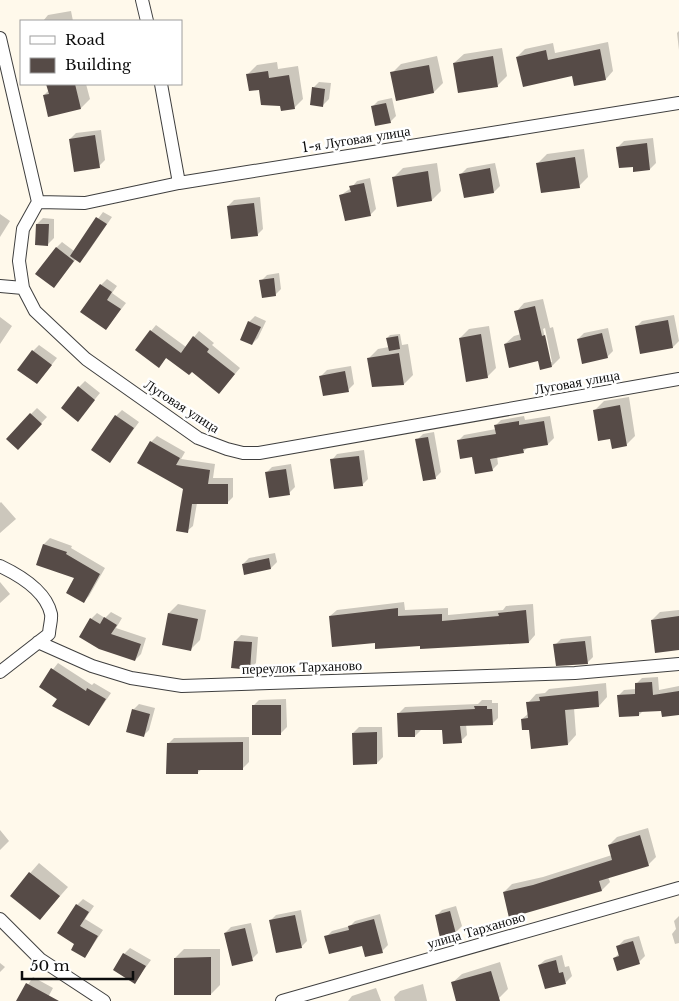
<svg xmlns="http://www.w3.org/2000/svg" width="679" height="1001" viewBox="0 0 679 1001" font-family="'Libre Baskerville',serif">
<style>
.shadow{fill:#0003;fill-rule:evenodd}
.building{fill:#564b47}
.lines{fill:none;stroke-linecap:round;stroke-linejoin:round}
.street-casing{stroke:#3f3f3f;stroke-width:14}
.street{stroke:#fff;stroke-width:12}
.labels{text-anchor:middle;stroke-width:5;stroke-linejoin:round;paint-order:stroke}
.street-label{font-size:14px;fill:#0c0c0c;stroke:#fff}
</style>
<rect width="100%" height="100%" fill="#fff9eb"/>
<path class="shadow" d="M71,11l2,10h-30l5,-6z
M679,31v19l-2,-17z
M608,42l5,29 -7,8 -31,5 -2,-9 -56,-18 8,-8 28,-6 2,10z
M502,48l5,28 -10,10 -43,-23 10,-9z
M437,56l6,27 -9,9 -37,7 -5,-26 9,-9z
M277,62l1,7 20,-3 5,33 -9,9 -13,-3 -21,-16 -12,-15 9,-9z
M319,82l12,1 -2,16 -6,6 -10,-17z
M48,84h38l4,15 -9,9 -37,-13 5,-5z
M392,98l4,18 -6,6 -18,-15 6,-6z
M101,130l4,30 -6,6 -29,-27 6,-6z
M653,138l3,25 -6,6 -16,-4 -16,-18 6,-6z
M584,149l4,28 -9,9 -41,-23 9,-9z
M437,163l4,28 -9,9 -38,-23 9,-9z
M495,163l5,23 -6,6 -29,5 -4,-23 6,-6z
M370,178l6,31 -6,6 -29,-20 10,-7 6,-7z
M260,197l3,32 -6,6 -29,-29 6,-6z
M103,212l9,5 -26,38 -6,6 -4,-2 -22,28 2,-39 6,-6 12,9z
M0,214l10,7 -10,16z
M43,218l11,1v19l-6,6 -11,-20z
M279,273l2,16 -6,6 -14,-14 6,-6z
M107,279l10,7 -5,7 14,10 -20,26 -5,-44z
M543,299l7,29 3,-1 7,31 -8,8 -47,-22 9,-8 7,-2 -5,-22 8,-9zM545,328l7,34h-2l-7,-33z
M674,315l5,26 -6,6 -37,-20 6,-6z
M255,316l11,5 -8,17 -6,6 -3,-22z
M0,317l12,9 -12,18z
M156,325l30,22 13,-16 15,12 -2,2 28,23 -21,25 -27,-22 -25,-14 -8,9 -8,-35z
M489,326l7,42 -9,9 -27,-39 9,-9z
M608,328l5,23 -6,6 -29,-18 6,-6z
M400,334l2,11 6,-1 5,31 -9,9 -16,2 -19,-28 9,-9 11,-2 -2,-9 3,-3z
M39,345l18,13 -20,25 -4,-32z
M351,366l3,18 -6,6 -27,-14 6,-6z
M85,381l15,12 -22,27 1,-33z
M629,397l6,39 -9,9 -15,-8 -16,-27 9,-9z
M37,408l10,9 -29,31 13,-34z
M122,410l17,12 -24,33 1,-39z
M524,416l1,4 25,-4 4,22 -6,6 -20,3 -5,5 -26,4 1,8 -6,6 -19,-14 -15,-15 6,-6 32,-6 -1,-3 6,-6z
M434,432l7,40 -6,6 -18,-38 6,-6z
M157,436l28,16 -4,7 34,5 -2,14h20v19l-6,6h-30l-4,23 -6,5 -3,-42 -33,-47z
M364,450l4,29 -6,6 -30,-25 5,-6z
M291,464l4,23 -6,6 -23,-20 6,-6z
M1,502l15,17 -16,14v-30z
M50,538l22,8 -1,2 34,20 -16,28 -6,6 -7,-24 -38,-14 6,-20z
M275,553l2,9 -6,6 -28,-4 6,-6z
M0,582l10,12 -10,9z
M404,602l1,8 43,-2v7l55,-5 3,-4 27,-2 2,31 -6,7 -108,2 -45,-3 -46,-25 7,-6z
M178,604l28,6 -6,30 -9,9 -28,-5 6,-31z
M679,610v39l-27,-29 8,-8z
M111,612l11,6 -6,10 30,10 -5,16 -6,6 -44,-41 6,-6 8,5z
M241,635l17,2 -2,26 -6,6 -15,-28z
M591,636l2,21 -6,6 -32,-18 6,-6z
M58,663l34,22 2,-2 17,10 -22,32 -49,-39z
M658,677l1,13 20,-4v28l-17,-4 -19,1 -4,4 -21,-19 6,-6 12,-1v-5l6,-6z
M606,683l1,14 -8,9 -25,2 2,27 -8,9 -38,-16 -8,-9 7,-6 -1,-10 8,-9 9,-1 4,-4z
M286,699l1,28 -6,6 -28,-27 6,-6z
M482,700h10v3h6v15l-6,6h-26l1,11 -6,6 -18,-13 -22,2 -6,6 -16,-23 6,-6 73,-3z
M139,704l16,4 -6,22 -6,6 -10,-26z
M359,727h23l1,30 -6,6 -24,-30z
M249,737v25l-6,6 -41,1 -5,4 -29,-29 6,-6z
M648,828l8,29 -8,8 -40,12 2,5 -8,8 -98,2 8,-8 31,-7 69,-22 -3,-10 8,-8z
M0,830l9,11 -9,9z
M39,863l29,24 -28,32 -29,-24z
M83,899l11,7 -9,13 18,11 -18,27 -9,-14 1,-38z
M456,906l6,20 -6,6 -20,-16 6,-6z
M301,910l6,31 -6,6 -31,-26 6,-6z
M380,914l8,31 -6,6 -19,-7 -37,-7 6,-6 18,-5 5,-5z
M679,916v27l-4,1 -3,-10 4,-5 -2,-8z
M251,923l7,30 -6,6 -27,-26 6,-6z
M639,936l6,20 -6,6 -25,-4 6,-5 -2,-7 6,-6z
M130,948l21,12 -16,22 -11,-28z
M184,949h36v36l-9,9 -36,-36z
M562,955l3,12 4,-1 3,10 -6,6 -20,6 -7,-23 6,-5z
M500,962l8,27 -9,9 -9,3h-32l-6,-18 10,-9z
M0,963l5,4 -5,5z
M33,977l20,11 -7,13h-20l-6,-4z
M423,984l4,17h-32l-1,-4 6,-6z
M376,988l5,13h-33l4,-5z"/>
<path class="building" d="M600,49l6,31 -32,6 -2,-10 -49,11 -7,-30 30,-7 2,10z
M493,56l5,31 -40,6 -5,-30z
M429,65l5,28 -38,8 -6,-29z
M268,71l1,7 20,-3 6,34 -14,2 -1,-5 -19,-1 -2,-15 -10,1 -3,-17z
M46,84h29l6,25 -33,8 -5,-22 6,-1z
M312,87l13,2 -2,18 -13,-2z
M386,103l5,20 -16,3 -4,-20z
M95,135l5,33 -26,4 -5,-33z
M647,143l3,27 -17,2v-5l-14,1 -3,-21z
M575,157l5,31 -39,5 -5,-30z
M490,168l4,25 -30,5 -5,-24z
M428,171l4,30 -35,6 -5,-30z
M364,183l7,33 -26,5 -6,-26 12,-3 -2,-6z
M254,203l4,33 -27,3 -4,-33z
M96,217l11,7 -27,39 -10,-7z
M36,224h13l-1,22 -13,-1z
M56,247l18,14 -20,27 -19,-14z
M274,278l2,18 -14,2 -3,-18z
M100,284l12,8 -5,8 14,9 -15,21 -26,-18z
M535,306l7,30 3,-1 7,32 -12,3 -2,-9 -29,7 -5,-24 17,-4 -7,-29z
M668,320l5,28 -33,6 -5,-28z
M248,321l13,6 -9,18 -12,-5z
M150,330l31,23 12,-17 16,13 -2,3 28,22 -16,20 -27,-22 -3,3 -23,-17 -7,10 -24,-18z
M602,333l6,25 -26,6 -5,-25z
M481,334l7,44 -22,4 -7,-44z
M398,336l2,13 -11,2 -3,-13z
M32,350l20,15 -15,19 -20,-14z
M399,353l5,32 -32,2 -5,-29z
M345,371l4,21 -26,4 -4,-20z
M78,386l17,14 -17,22 -17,-14z
M620,405l7,41 -15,3 -2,-10 -12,2 -5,-31z
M30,413l12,11 -24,26 -12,-11z
M115,415l19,13 -24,35 -19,-13z
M519,421v4l25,-4 4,24 -25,4 1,4 -34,6 3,12 -18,3 -3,-17 -12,2 -3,-19 39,-6 -2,-9z
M428,437l8,42 -13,2 -8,-42z
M150,441l30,17 -4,7 34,5 -2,14h20v20h-36l-4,29 -12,-2 7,-42 -46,-26z
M359,456l4,30 -29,3 -4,-30z
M286,469l4,26 -21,3 -4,-26z
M43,544l24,8 -1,2 34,20 -16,29 -18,-10 8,-15 -38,-13z
M269,558l2,11 -27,6 -2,-11z
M398,608v8l44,-2v7l57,-5 -1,-3 28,-3 3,33 -109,6v-3l-45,3v-6l-43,4 -3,-31z
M168,613l30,6 -7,32 -29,-6z
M679,616v34l-24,3 -4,-33z
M104,617l13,8 -6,9 30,10 -6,17 -36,-12 -20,-12 11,-19 10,6z
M234,641l18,1 -2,28 -19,-2z
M585,641l3,23 -32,2 -3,-22z
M51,668l35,23 1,-3 19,11 -17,27 -37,-20 5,-7 -18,-12z
M652,682l1,13 26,-4v24l-17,2 -1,-6 -22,1v4l-20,1 -2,-22 18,-1v-11z
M598,691l1,16 -34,3 3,35 -37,4 -2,-19h-7l-1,-11 7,-1 -2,-16 14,-1 -1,-4z
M252,705h29v30h-29z
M474,706h13v3h5l1,16 -33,1 2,17 -19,1 -1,-14h-27v7h-17l-1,-24 78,-4z
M132,709l18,5 -6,23 -18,-5z
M377,732v32l-24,1 -1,-32z
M243,742v28h-45v4h-32l1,-31z
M640,835l9,31 -50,15 3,10 -93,27 -6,-26 30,-7 79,-25 -4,-15z
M29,872l31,24 -20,24 -30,-24z
M76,904l13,8 -9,14 18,10 -13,22 -14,-8 3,-6 -17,-11z
M450,911l6,23 -16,4 -5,-23z
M295,915l7,33 -26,5 -7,-33z
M374,919l9,34 -18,4 -3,-11 -33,8 -5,-18 25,-6 -1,-4z
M245,928l8,33 -21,5 -8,-33z
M633,941l7,23 -23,7 -4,-13 6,-2 -3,-10z
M123,953l23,13 -11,18 -22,-14z
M211,957v38h-37v-37z
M556,960l3,13 4,-1 3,12 -21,5 -7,-24z
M491,971l9,30h-44l-5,-19z
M26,983l33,18h-43z"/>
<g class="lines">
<g class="street-casing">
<path id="street" d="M142,0l5,21
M0,38l38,164 -15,27 -4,32 4,27 12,23 51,48 112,79 29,11 16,4h16l420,-74
M161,84l18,99
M38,202l47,1 94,-20 500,-80
M0,286l23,2
M0,566c19,9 46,25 51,48 1,5 -2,14 -2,20l-49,38
M38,642l54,24 39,12 51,8 393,-13 104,-9
M0,919l40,40 64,42
M282,1001l397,-113"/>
</g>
<use href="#street" class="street"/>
</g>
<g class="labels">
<g class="street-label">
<text transform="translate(356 139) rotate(-9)" y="5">1-я Луговая улица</text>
<text transform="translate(577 382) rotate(-10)" y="5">Луговая улица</text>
<text transform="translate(182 406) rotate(33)" y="5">Луговая улица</text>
<text transform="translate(302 667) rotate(-2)" y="5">переулок Тарханово</text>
<text transform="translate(476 930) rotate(-16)" y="5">улица Тарханово</text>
</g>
</g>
<rect x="20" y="20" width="162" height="65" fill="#ffffff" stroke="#9e9e9e"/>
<rect x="30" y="36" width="25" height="8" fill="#ffffff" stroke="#9e9e9e"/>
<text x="65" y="45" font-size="15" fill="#0c0c0c">Road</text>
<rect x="30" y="58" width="25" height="15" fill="#564b47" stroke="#9e9e9e"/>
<text x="65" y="70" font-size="15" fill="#0c0c0c">Building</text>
<path d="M22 971v8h111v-8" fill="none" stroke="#0c0c0c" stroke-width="2.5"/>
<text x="30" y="971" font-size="15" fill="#0c0c0c" stroke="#ffffff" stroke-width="4" paint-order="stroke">50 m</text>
</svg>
